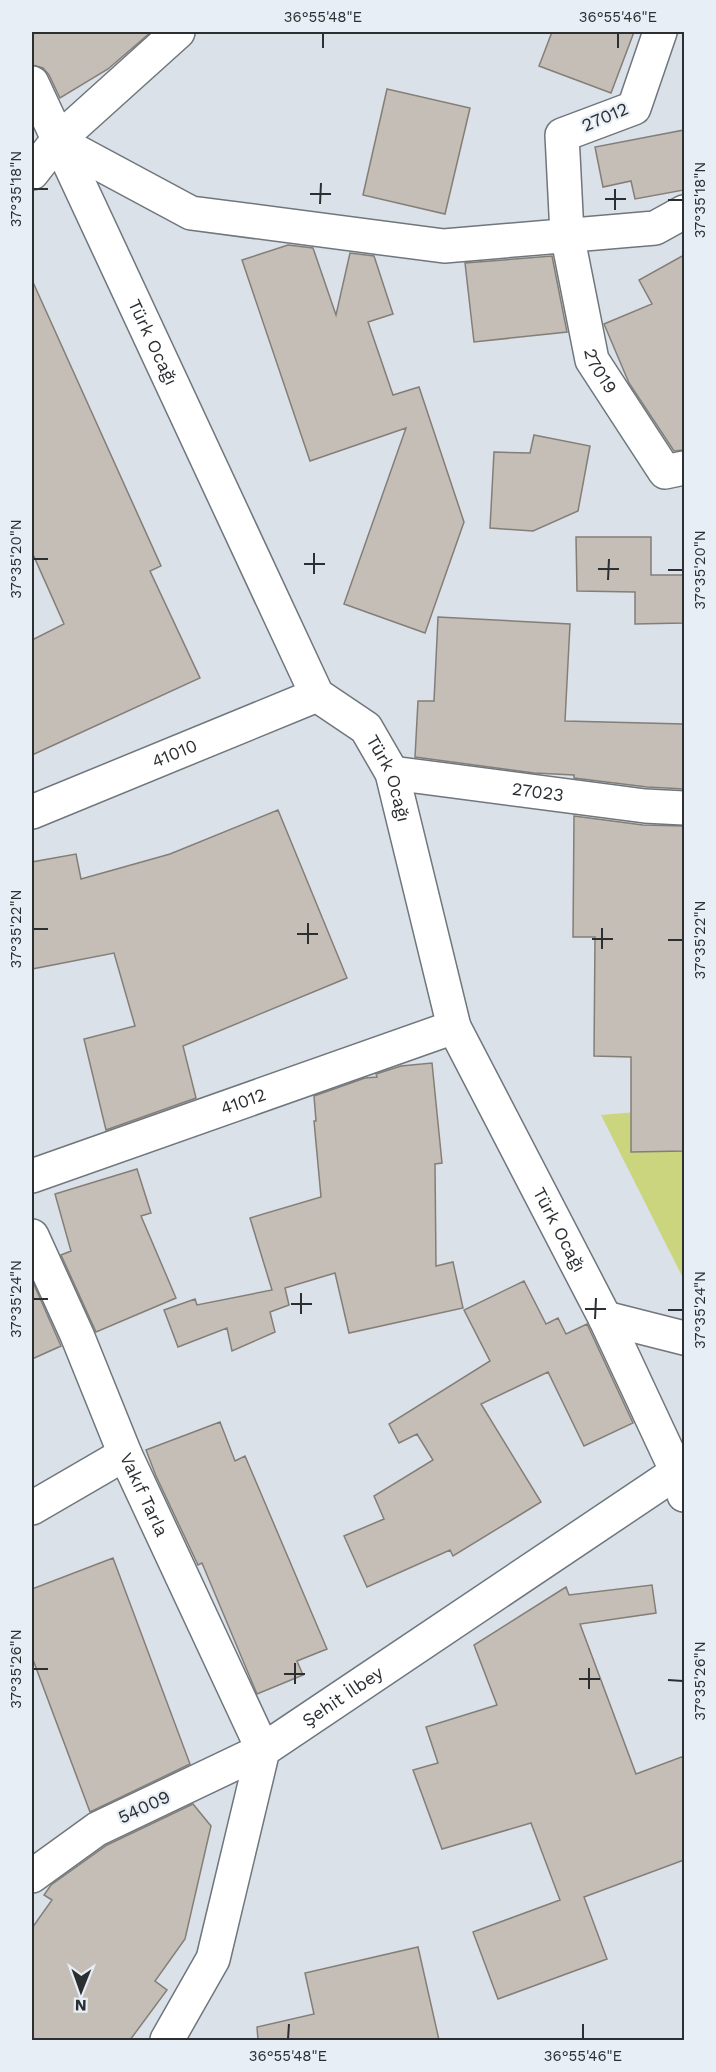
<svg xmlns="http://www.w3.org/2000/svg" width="716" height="2072" viewBox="0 0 716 2072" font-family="'Work Sans',sans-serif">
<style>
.green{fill:#cad57d}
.building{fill:#c4beb7;stroke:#847e78;stroke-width:1.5}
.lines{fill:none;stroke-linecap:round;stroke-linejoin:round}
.street-casing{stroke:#6f767c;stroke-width:36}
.secondary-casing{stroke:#6f767c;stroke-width:36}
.street{stroke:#fff;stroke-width:33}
.secondary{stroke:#fff;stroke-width:33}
.ticks{fill:none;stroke:#2c2f32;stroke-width:2}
.labels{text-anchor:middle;stroke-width:4.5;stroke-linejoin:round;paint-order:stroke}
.street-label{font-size:18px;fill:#2c2f32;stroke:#e7eef5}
.neatline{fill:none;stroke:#2c2f32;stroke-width:2}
.ticks-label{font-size:15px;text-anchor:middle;fill:#2c2f32}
</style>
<rect width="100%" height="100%" fill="#dae1e8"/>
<path class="green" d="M684,1108v172l-83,-165z"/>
<path class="building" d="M32,32h119l-43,37 -48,29 -11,-23 -6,-7 -11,-3z
M552,32h82l-23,61 -72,-27z
M387,89l83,19 -25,106 -82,-19z
M684,130v60l-49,9 -4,-18 -28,6 -8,-40z
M288,245l25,3 23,67 14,-62 24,3 19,58 -25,8 25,73 26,-8 45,135 -39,111 -81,-29 62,-176 -96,33 -68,-201z
M684,255v195l-10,1 -45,-68 -25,-59 48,-20 -13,-24z
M552,256l15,76 -93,10 -9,-79z
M32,280l129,286 -11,5 50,107 -168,77v-115l32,-16 -32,-72z
M534,435l56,11 -12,65 -45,20 -43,-3 4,-76 36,1z
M576,537h75v38h33v48l-49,1v-32l-58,-1z
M438,617l132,7 -5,97 119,3v65l-37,-2 -73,-9v-3l-40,-2 -119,-16 3,-56h16z
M278,810l69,168 -164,68 13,52 -90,32 -22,-91 51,-13 -21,-73 -82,16v-107l44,-8 5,25 89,-25z
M574,816l69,9 41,1v325l-53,1v-95l-37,-1 1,-119h-22z
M432,1063l10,100 -7,1 1,102 17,-4 10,46 -114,25 -14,-60 -50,15 4,17 -19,7 5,20 -43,19 -5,-23 -49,19 -14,-37 31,-11 2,6 75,-15 -22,-72 71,-21 -7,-76h2l-2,-25 51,-18 12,-1 -1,-3 25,-8z
M137,1169l14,44 -10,3 35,82 -80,34 -35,-77 10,-4 -16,-57z
M32,1280l29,66 -29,13z
M524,1281l22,43 12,-6 8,16 21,-10 46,99 -49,23 -36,-74 -67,32 60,98 -88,54 -3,-6 -83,37 -23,-51 40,-17 -10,-23 59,-36 -16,-26 -18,9 -10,-19 101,-63 -26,-51z
M220,1422l15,39 10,-5 82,193 -30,12 6,14 -46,19 -55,-131 -4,2 -42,-89 -10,-26z
M113,1558l77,206 -100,48 -58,-155v-68z
M652,1585l4,28 -76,11 56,150 48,-18v104l-100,37 23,62 -109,40 -25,-67 87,-32 -29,-77 -89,26 -29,-79 25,-7 -12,-36 71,-22 -23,-60 92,-58 3,8z
M193,1804l18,22 -26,113 -30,42 12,9 -37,50h-98v-112l20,-28 -8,-5 7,-10 56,-40z
M418,1947l21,93h-181l-1,-13 57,-13 -9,-41z"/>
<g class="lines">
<g class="street-casing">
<g id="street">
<path id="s1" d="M660,32l-26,76 -72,27 5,99 25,126 73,112 19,-4"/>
<path id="s2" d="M32,83l285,612 49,33 26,45 62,254 151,291 72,154 7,23"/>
<path d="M57,141l134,72 253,33 211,-18 29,-16"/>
<path d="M57,141l121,-109"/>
<path id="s3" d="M392,773l253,33 39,2"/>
<path id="s4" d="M32,812l285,-117"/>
<path id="s5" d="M32,1176l422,-149"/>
<path id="s6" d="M32,1236l45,99 48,119 138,296 -166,79 -65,47"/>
<path d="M32,1508l93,-54"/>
<path id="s7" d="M167,2040l46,-81 50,-209 414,-278"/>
</g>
</g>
<g class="secondary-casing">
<path id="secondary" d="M32,173l25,-32
M605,1318l79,20
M677,1472l7,-4"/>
</g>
<use href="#street" class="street"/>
<use href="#secondary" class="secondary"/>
</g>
<path class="ticks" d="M323,48v-15M618,48v-15M33,189h15M310,194h21M605,199h21M668,200h15M320,204l1,-21M615,210v-21M33,559h15M304,564h21M598,569h21M668,570h15M314,574v-21M608,580l1,-21M33,929h15M297,934h21M592,939h21M668,940h15M308,944v-21M602,949v-21M33,1299h15M291,1304h21M585,1309h21M668,1310h15M301,1314v-21M595,1319l1,-21M33,1669h15M284,1674h21M579,1679h21M668,1680l15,1M295,1684v-21M589,1689v-21M288,2039l1,-15M583,2039v-15"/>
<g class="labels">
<g class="street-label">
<text transform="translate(605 117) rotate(-23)" y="6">27012</text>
<text dy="6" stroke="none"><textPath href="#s2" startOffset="286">Türk Ocağı</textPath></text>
<text dy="6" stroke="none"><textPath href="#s1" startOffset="398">27019</textPath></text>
<text dy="6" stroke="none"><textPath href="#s4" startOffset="154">41010</textPath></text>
<text dy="6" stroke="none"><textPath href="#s2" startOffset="790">Türk Ocağı</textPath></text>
<text dy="6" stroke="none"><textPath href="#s3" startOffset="147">27023</textPath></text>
<text dy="6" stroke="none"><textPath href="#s5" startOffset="224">41012</textPath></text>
<text dy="6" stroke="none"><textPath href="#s2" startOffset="1276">Türk Ocağı</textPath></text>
<text dy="6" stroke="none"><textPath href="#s6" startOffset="282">Vakıf Tarla</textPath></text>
<text dy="6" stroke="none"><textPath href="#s7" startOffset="404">Şehit İlbey</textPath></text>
<text transform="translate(144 1807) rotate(-25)" y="6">54009</text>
</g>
</g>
<rect width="716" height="2072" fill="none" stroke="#e7eef5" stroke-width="66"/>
<g transform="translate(81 1991) rotate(181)" stroke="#e7eef5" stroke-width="4.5" paint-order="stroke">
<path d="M0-4.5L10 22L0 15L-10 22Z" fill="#2c2f32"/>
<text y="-9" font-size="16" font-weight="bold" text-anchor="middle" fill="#2c2f32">N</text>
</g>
<rect x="33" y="33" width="650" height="2006" class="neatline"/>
<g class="ticks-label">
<text x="323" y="22">36°55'48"E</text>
<text x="618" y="22">36°55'46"E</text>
<text transform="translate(16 189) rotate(-90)" y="5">37°35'18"N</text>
<text transform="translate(700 200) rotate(-90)" y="5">37°35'18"N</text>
<text transform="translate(16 559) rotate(-90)" y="5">37°35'20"N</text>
<text transform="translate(700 570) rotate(-90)" y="5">37°35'20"N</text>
<text transform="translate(16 929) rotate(-90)" y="5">37°35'22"N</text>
<text transform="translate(700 940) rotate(-90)" y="5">37°35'22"N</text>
<text transform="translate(16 1299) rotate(-90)" y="5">37°35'24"N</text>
<text transform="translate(700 1310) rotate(-90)" y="5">37°35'24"N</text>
<text transform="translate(16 1669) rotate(-90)" y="5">37°35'26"N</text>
<text transform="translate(700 1681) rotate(-90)" y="5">37°35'26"N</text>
<text x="288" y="2061">36°55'48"E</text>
<text x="583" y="2061">36°55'46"E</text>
</g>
</svg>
